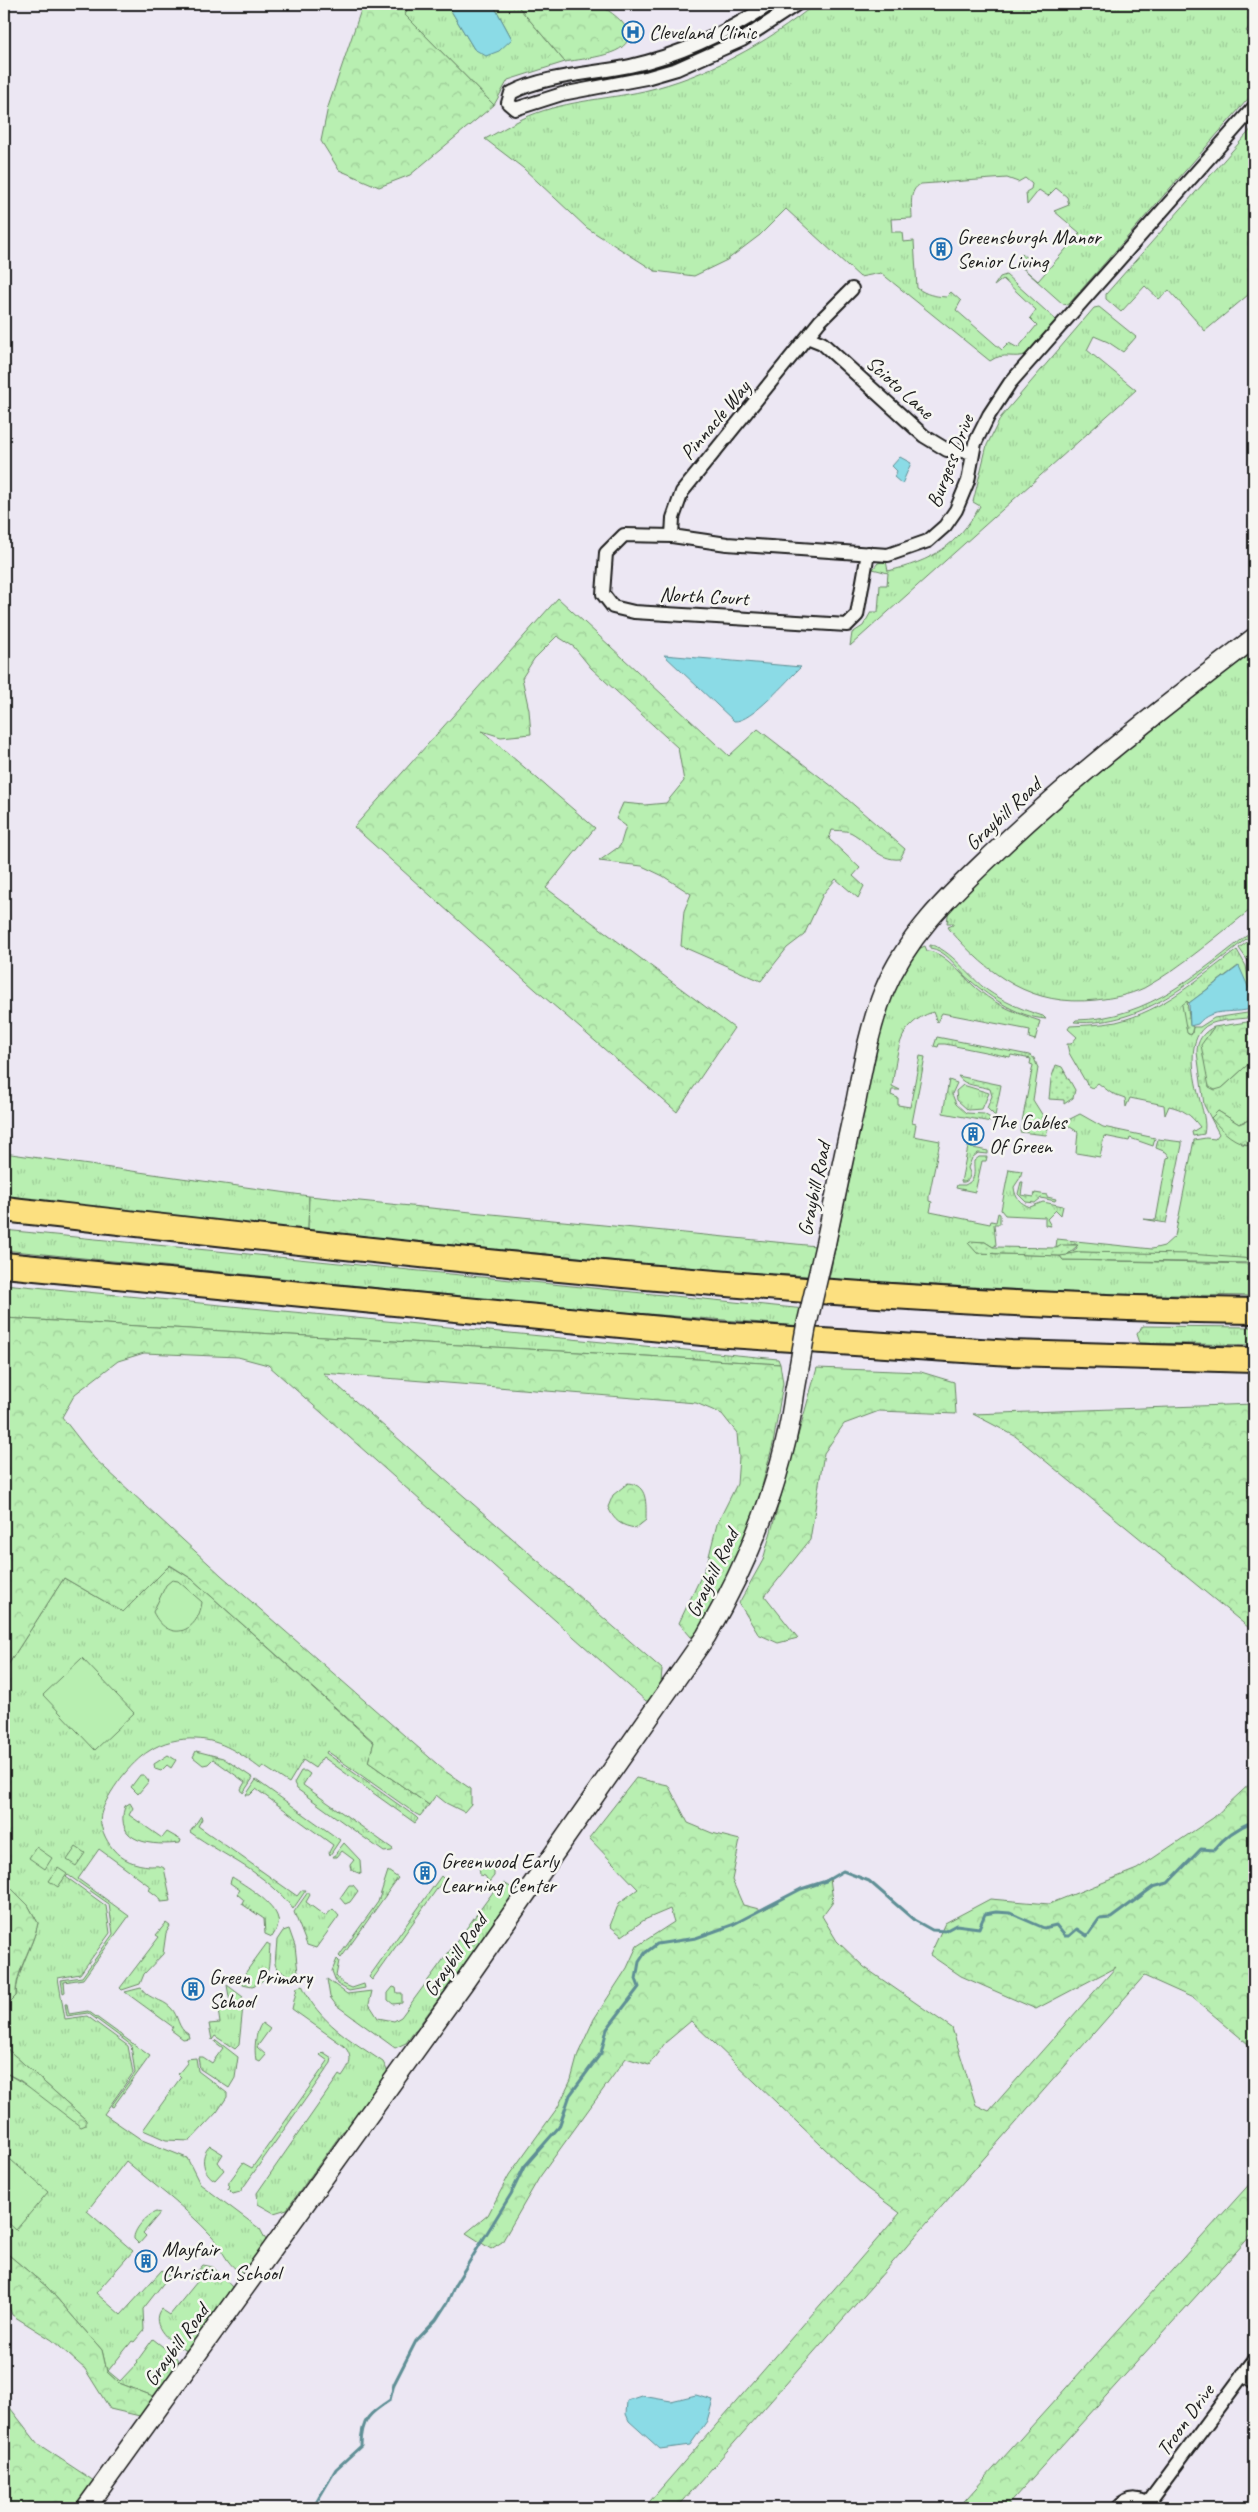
<svg xmlns="http://www.w3.org/2000/svg" width="1258" height="2512" viewBox="0 0 1258 2512" font-family="Caveat,sans-serif">
<style>
.grass{fill:url(#grass-tufts);stroke:#6a8666}
.forest{fill:url(#forest-crowns);stroke:#6a8666}
.garden{fill:url(#garden-dots);stroke:#6a8666}
.pitch{fill:#b8efb1;stroke:#6a8666}
.water{fill:#8bdbe6;stroke:#5f8f95}
.lines{fill:none;stroke-linecap:round;stroke-linejoin:round}
.stream{stroke:#5f8f95;stroke-width:3}
.street-casing{stroke:#1c1c1c;stroke-width:16}
.secondary-casing{stroke:#1c1c1c;stroke-width:22}
.highway-casing{stroke:#1c1c1c;stroke-width:28}
.street{stroke:#f6f6f2;stroke-width:12}
.secondary{stroke:#f6f6f2;stroke-width:19}
.highway{stroke:#fce080;stroke-width:24}
.secondary-bridge-casing{stroke:#1c1c1c;stroke-width:22;stroke-linecap:butt}
.secondary-bridge{stroke:#f6f6f2;stroke-width:19}
.labels{text-anchor:middle;stroke-width:5;stroke-linejoin:round;paint-order:stroke}
.poi-label{font-size:21px;fill:#1c1c1c;stroke:#f6f6f2;text-anchor:start}
.street-label{font-size:21px;fill:#1c1c1c;stroke:#f6f6f2}
</style>
<defs>
<pattern id="grass-tufts" width="24" height="20" patternUnits="userSpaceOnUse" patternTransform="scale(1.25)"><rect width="24" height="20" fill="#b8efb1"/><path d="M3 7l-1-3M5 7V3M7 7l1-3M15 17l-1-3M17 17v-4M19 17l1-3" fill="none" stroke="#9ecc98"/></pattern>
<pattern id="forest-crowns" width="20" height="18" patternUnits="userSpaceOnUse" patternTransform="scale(1.25)"><rect width="20" height="18" fill="#b8efb1"/><path d="M2 6a3 3 0 1 1 6 0M12 15a3 3 0 1 1 6 0" fill="none" stroke="#9ecc98"/></pattern>
<pattern id="garden-dots" width="8" height="8" patternUnits="userSpaceOnUse" patternTransform="scale(1.25)"><rect width="8" height="8" fill="#b8efb1"/><path d="M2 2h.1M6 6h.1" fill="none" stroke="#9ecc98" stroke-width="1.8" stroke-linecap="round"/></pattern>
</defs>
<rect width="100%" height="100%" fill="#ece7f3"/>
<filter id="ink" filterUnits="userSpaceOnUse"><feTurbulence type="fractalNoise" baseFrequency=".02" numOctaves="2"/><feDisplacementMap in="SourceGraphic" scale="10" xChannelSelector="R" yChannelSelector="G"/><feConvolveMatrix kernelMatrix="1 2 1 2 8 2 1 2 1" color-interpolation-filters="sRGB"/></filter>
<g filter="url(#ink)">
<path class="grass" d="M409,4h38l27,45 38,-10 -19,-35h23l49,58 -57,18 -14,25 -89,-90z
M815,4h439v17l-8,10 8,7v54l-186,213 -5,-1 -45,-40 4,-10 7,6 -6,8 15,13 42,-48 -26,-22 15,-6 -2,-8 -11,-9 -8,8 -9,-6 -12,15 -1,-13 5,-3 1,-5 -7,-6 -7,4 -11,-4 -86,6c-13,6 -9,22 -9,34l-21,1 1,13h10l1,10 11,-1 3,47c10,7 17,8 29,9l5,-5 10,9 -5,9 46,40 7,-7 9,5 19,-23 -7,-7 6,-8 -33,-31 -9,7 6,-9 6,-2 50,45v3l-29,31c-13,6 -23,-3 -37,7l-109,-88 -21,4 -74,-68 -26,26 -33,25 -33,16 -39,-5 -68,-43 -64,-60 -38,-29c12,-6 24,-14 37,-20 38,-18 81,-19 122,-28 63,-15 122,-47 171,-87z
M1254,126v164l-49,41 -36,-41 -10,9 -14,-13 -24,26 -15,-13v-5z
M1099,307l37,30 -13,15 -15,-10 -14,-6 -7,14 49,40 -286,256 2,-13 11,-7 8,-14h7l2,-27h7l1,-12 -15,-4 5,-6 8,-2 2,10c44,-10 69,-25 92,-65l-7,-4 14,-57 14,-28 93,-109z
M1254,649v258c-34,26 -73,61 -110,81 -15,7 -31,10 -48,12 -64,7 -106,-24 -146,-70l-2,-3 5,-2v-2h-6l2,-15 60,-60 97,-84z
M1254,930v3c-53,40 -108,95 -180,89l2,-2c74,-1 123,-48 178,-90z
M1254,937v27h-4l-11,-16z
M930,945c19,2 41,34 57,45 17,12 36,20 56,26l3,3c-30,-2 -59,-24 -81,-43 -10,-11 -20,-26 -35,-28z
M925,946l2,5c18,0 39,30 54,41 17,14 38,22 59,29l-5,19 -6,-2 1,-8 -88,-17 -5,9 -4,-10c-37,12 -35,41 -41,74l8,4h-8l-1,5 7,3v7l12,2 10,-51 5,1 -13,66 4,1 -2,12 26,5 -11,55v5l3,1 -2,10 60,12 1,-3 5,1 2,-9 2,1v10h-6l2,21 -3,2 -8,-5h-16l8,11 83,3 3,4 191,4v32l-156,-2 -269,-15 51,-253 19,-48 17,-28z
M1237,950l9,16 5,28 -13,-28 -49,37 -2,-2 -1,18 2,15h4l1,-7h7l14,-9 40,-6v5c-12,2 -26,2 -38,5 -32,7 -23,52 -17,75 3,12 8,25 5,37l-11,2 -1,-4 8,-5c-9,-12 -17,-18 -31,-21l-4,9 -1,-10 -34,-7 -4,9 -1,-9 -14,-5 -13,-10 -6,5 -4,-2 -19,-33 -2,-9h4l6,-7 -9,-8 2,-3c15,-1 31,-1 46,-4 47,-11 83,-44 121,-72z
M1214,1027l-2,6 10,55 32,-29v59l-15,6 -21,-13 -7,7 31,26 12,2v113l-175,-7 -12,3 10,-7 -1,-4 -20,4 1,-9 95,10 12,-3 11,-10 19,-96 12,-2 9,1 4,-5 -15,-29 -7,-53c0,-11 6,-20 17,-25z
M937,1037l92,18 5,3 4,10 -5,32 10,16 -4,13 -9,-5 -9,3 12,-62 -3,-1 1,-5 -20,-4 -1,2 -65,-13h-6l-1,3 -4,-1z
M949,1080l8,3 -5,11 4,10 10,9 18,1 8,5 -1,3 -48,-9z
M963,1085l26,8 -7,16 -14,1 -11,-10 -1,-9z
M1080,1114l23,13 52,11 -2,8 -23,-8 -1,3 -25,-5 -4,21 -24,-4 2,-21 -8,-5 -12,-2z
M1158,1139l24,3v3l-16,78 -23,-4 13,1 11,-62 3,-1 -4,-5 -10,-4z
M968,1147l20,4v3l-10,-1 -6,5 -4,10 2,5c0,6 -3,10 -9,9z
M4,1153l305,43 -1,35 -304,-34z
M979,1157h8l-1,4h-4l-7,31 -19,-4 1,-3h8c13,-6 8,-15 9,-24z
M1009,1169l13,2 -2,7 -6,9c1,11 6,16 16,20l13,-5 20,4 -2,9 -5,-5 -9,9 4,7 -6,-1v-8l-40,-2 -4,-5z
M4,1230l801,79 -4,17 -204,-16 -593,-60z
M4,1284l774,75 2,5 -776,-46z
M1143,1326l111,1v18l-114,-2 -3,-9z
M169,1565l23,14 182,164 -6,19 61,43 -9,11 -4,-2 -89,-63 -1,2 90,64 2,2 -3,4 -92,-66 -8,11 -12,-8 -14,23 -26,-17 -2,3c-20,-15 -39,-29 -65,-30 -16,-1 -34,3 -47,12 -18,11 -42,42 -48,63 -3,10 5,27 12,35 9,11 22,16 37,17 5,0 9,-1 14,2l7,33 -10,1v-3l-12,-9 2,-3 -52,-38 -21,30 51,37 -46,63 -19,3 1,10 -2,1 -2,-13 21,-3 31,-43 -4,-30 -41,-29 -2,2 40,29 4,27 -30,41 -22,4 7,41 22,-3 41,30 5,27 -29,41 38,26 45,18 13,26 60,45 7,13 -20,31c-19,-1 -25,-27 -36,-38 -25,-27 -57,-50 -85,-74l-39,50 46,40 -37,42 25,22 41,-45 7,6 -26,33 1,21 -10,12 -2,-1 -24,30 12,10 18,-19 -1,-1 16,-22 23,18 5,9 -23,32 -39,-15 -12,-11 -5,-22 -55,-63 -43,-36v-179l82,48 -82,-74v-44l3,3 9,-9c0,-25 17,-49 22,-73l-10,-18 -24,-24v-210l60,-93 59,34z
M196,1751l27,7 30,20 -10,15 -2,-4 4,-7 -32,-23 -5,5 -5,1 -10,-8z
M168,1755l8,5 -5,8 -4,-3 -6,6 -6,-2 -1,-5z
M301,1771h5l4,3 -7,11 90,64 -1,2 -8,1 -87,-63 -3,-6z
M140,1775h4l5,6 -11,13 -7,-7z
M256,1780l84,60 -10,15 -1,-3 4,-7 -77,-56 -6,6h-4z
M130,1803l3,5 -4,7 33,23 5,-6 14,8 -1,3c-26,3 -67,1 -55,-37z
M201,1816l1,3 -4,7 99,70 5,-6h4l-13,19c-26,-36 -68,-52 -103,-77z
M344,1843l16,17 1,14 -10,-4 -1,-5 4,-5 -12,-9 -5,6h-4z
M485,1861l9,9v6l-5,6 -4,-6 -5,-1 -1,-9z
M388,1871l10,7 -57,80 -2,-2 39,-54z
M441,1876l3,3 -72,101 -3,-3z
M232,1877c13,8 43,26 46,42 2,6 -3,13 -6,18l-7,-3 -1,-15 -22,-15 2,-4 -7,-6 3,-4 -10,-7z
M504,1883l8,5 1,12c-34,49 -72,94 -107,143l-11,5 -59,-43 -6,-8 -3,-18 20,15 25,-3 -3,13 9,14 16,3 7,-4 95,-129z
M349,1885h4l5,6 -8,11 -5,2 -5,-6z
M308,1892l2,3 -4,7 19,14 8,-7 6,7 -23,32 -9,-3 -13,-33z
M166,1923l4,3 -4,7 -3,21 -19,20 -4,10 -18,6 -2,-2 39,-51 -3,-2z
M289,1929l6,17 4,35 -22,-12 -2,-5 2,-24 6,-9z
M267,1943l3,2c-2,17 3,35 -18,41l-14,-3z
M337,1959l2,2 -3,15 7,8 9,4 12,-4 1,4 -16,3 -12,-7 -5,-13z
M227,1985l16,12 -3,5 3,4 -4,39 -4,4 -20,-13 -3,4 -3,-16 11,-1 -2,-13 13,-2z
M302,1985c16,37 49,55 81,77l4,8v5l-40,56h-4l-56,78 -13,4 -16,-9 -1,-11 82,-118 3,2c8,-11 12,-20 2,-31l-52,-37 5,-21z
M393,1987l3,1 1,5h5v10l-9,1 -5,-4v-7z
M141,1988c11,14 19,9 30,20 8,8 6,20 17,26l1,4 -6,1 -12,-9 2,-3 -48,-35z
M65,2004h2l2,10 19,-3 62,45 -37,51 -2,-1 24,-33 -4,-28 -43,-32 -21,3z
M262,2023l8,6 -13,18 9,8 -6,7 -4,-2c-2,-11 -1,-28 6,-37z
M216,2040l22,17 -3,21 -6,10 -29,-19 -2,-12h5l9,6 11,-15 -8,-6z
M323,2052l9,6 -1,5 -91,129 -7,2 -5,-5 1,-7 14,-19 9,5 76,-107 -8,-6z
M196,2058l2,13 29,22v4l-10,15 -27,29 -24,-1 -23,-10 38,-53 -3,-3 9,-11 -1,-4z
M210,2146l13,8 -5,8 6,8 -9,10c-12,-6 -16,-24 -5,-34z
M156,2212l4,1 -17,20 3,3 -7,8 -5,-5c-1,-9 13,-24 22,-27z
M203,2265l10,2 21,22 -45,62h-2c-15,-6 -39,-26 -26,-42l9,6 31,-38 -5,-4z"/>
<path class="forest" d="M363,4h46l-4,11 89,90 -84,70 -31,12 -40,-17 -18,-29 7,-34z
M516,4c25,0 53,-4 77,0 10,1 22,11 29,18 26,33 -37,36 -57,40z
M558,598l171,158 29,-27 75,58 72,62 -5,10c-22,2 -32,-17 -48,-26 -5,-3 -14,-2 -20,-3l-3,9 31,29 -7,8 11,10 -6,12 -22,-19 -13,15 -19,41 -17,13 -26,33 -80,-35 3,-35 7,-17 -28,-18 -21,-10 -43,-5 21,-15 6,-20 -10,-7 7,-16 22,2 21,-2 18,-22 -6,-33 -87,-80 -17,-21 -17,-11 -23,23 -12,19 7,32 2,24 -30,3 -19,-6 113,97 -49,60 188,140 -57,84 -141,-122 -182,-163z
M1254,1021v38l-32,29 -7,2 -6,-3 -8,-42 13,-18z
M1218,1111l21,13 15,-6v28c-20,-3 -30,-13 -43,-28z
M309,1196l507,50 -6,30 -88,-5 -414,-40z
M1079,1252l111,2 64,5v4l-191,-3 -3,-4z
M4,1318l776,46 3,19 -10,61 -16,61 -26,63 -33,65 -7,4 -12,-14 28,-59 10,-40 20,-40 2,-27 -2,-24 -15,-19 -26,-11 -373,-30 339,296 -1,14 2,7 -10,11h-7l-378,-336 -30,-8 -94,-4 -26,8 -43,33 -13,23 32,41 127,117 224,196 26,18v15l-7,8 -18,-9 -10,-8 -7,10 -61,-43 6,-20 -182,-163 -22,-14 -47,47 -59,-34 -60,93z
M817,1368l104,4 33,10 2,32 -77,-3 -35,13 -20,29 -14,87 -45,56 33,42 -20,5 -20,-9 -19,-31 24,-43z
M1254,1404v228l-239,-196 -42,-22z
M628,1483c20,2 18,20 18,37l-10,8c-15,-2 -22,-7 -28,-21l5,-12z
M636,1778l32,7 20,38 24,10 28,7 -8,40 11,25 20,5 38,-21 8,-1 21,-10 3,23 -11,15 15,25 27,26 88,61 24,77 13,6 127,-144 -80,42 -75,-33 -31,-21 15,-32 45,-24 59,5 88,-35 76,-51 41,-38v269l-61,-51 -49,-22 -467,532h-33l256,-295 -35,-26 -174,-166 -26,22 -16,22 -23,-7 -87,120 -37,64 -11,7 -25,-16 22,-18 21,-40 49,-68 13,-27 7,-26 16,-35 33,-51 10,-22 37,-24 -4,-13 -26,11 -22,16 -12,-10 9,-23 19,-14 -49,-51z
M4,1881l24,24 10,18c-5,24 -23,48 -22,73l-9,9 -3,-3z
M4,2046l82,74v5l-5,2 -60,-46 -17,-9z
M1254,2179v53l-249,276h-47z
M4,2251l43,36 55,63 5,22 12,11 39,15 -14,19 -34,-8 -25,-40 -33,-29 -40,-25 -5,-14 -3,-1z
M4,2400l34,44 59,39 -18,25h-75z"/>
<path class="garden" d="M1187,1001l3,24 3,2 -2,8 -4,-2 -5,-28z
M1056,1065l6,2 13,23 -2,8 -9,6v-4l-15,-1 2,-20z
M958,1076l43,9 -6,31 -8,-8 5,-12 -2,-7c-11,-4 -25,-2 -32,-13z
M1043,1116l6,9 -3,10 -26,-3 1,-5 9,-4 9,6z
M1021,1182h2l-2,13 13,2 1,-4 12,2v2l9,2 -1,2 -14,-3 -6,5 -9,-1 -8,-8z
M970,1241l15,1 8,5 63,1 6,-3h16l-11,10 -7,1 -83,-3 -9,-10z"/>
<path class="pitch" d="M172,1580l6,1 24,21c-4,32 -34,41 -49,10l13,-27z
M82,1658l52,55 -39,37 -52,-55z
M36,1847l16,11 -7,11 -16,-11z
M76,1847l9,6 -9,13 -9,-6z
M58,1868l9,6 -9,13 -9,-6z
M4,2154l44,38 -32,38 -12,-11z"/>
<path class="water" d="M447,4h46l19,35 -13,12 -13,5 -12,-7z
M900,457l11,6 -9,21 -8,-7 3,-6 -5,-5z
M664,655l137,12c-13,12 -50,56 -67,54z
M1239,966l15,34v8c-19,7 -42,-2 -56,16l-8,2 -1,-23z
M696,2395l17,5 -6,21 -17,24 -30,4 -31,-28 -3,-7 1,-13 15,-5 29,5z"/>
<g class="lines">
<path class="stream" d="M313,2508l23,-39 25,-23c0,-27 9,-33 29,-46l4,-16 22,-43 20,-21 11,-17 8,-18 56,-91 13,-27 35,-40 11,-32 31,-42 6,-24 32,-42 -3,-8 3,-17 6,-9 12,-9 39,-6 36,-13 69,-36 25,-8 17,-10 26,10 45,39 18,10 13,1 11,-6 23,3 6,-14 11,-2 14,1 34,15 12,-3 9,11h4l8,-7 10,7 12,-17 12,-1 42,-31 15,-4 33,-34 13,1c10,-13 25,-23 40,-29"/>
<g class="street-casing">
<path id="street" d="M770,4c-42,28 -90,51 -140,62 -37,8 -85,9 -119,27l-3,10 7,6 47,-15 84,-16 31,-9 65,-29 55,-36
M807,337l15,6 102,93 23,14 26,2
M672,536l1,-18 9,-26 138,-171 32,-32
M868,553l-11,62 -10,10 -213,-13 -21,-5 -10,-13 3,-41 18,-18 48,1 55,8 161,11 40,-14 17,-15 11,-16 12,-29 7,-38 14,-28 21,-32 244,-276
M1243,2374l11,9
M1148,2503l106,-143
M1118,2508c11,-12 24,-11 35,0"/>
</g>
<g class="secondary-casing">
<path id="secondary" d="M825,1246c10,-48 20,-96 31,-145 7,-37 14,-75 28,-110 23,-56 65,-95 108,-136 82,-79 172,-148 262,-217
M86,2508l379,-527 241,-345c44,-77 78,-158 89,-246"/>
</g>
<g class="highway-casing">
<path id="highway" d="M4,1209c416,47 831,96 1250,102
M4,1265l709,69 298,19 243,7"/>
</g>
<use href="#street" class="street"/>
<use href="#secondary" class="secondary"/>
<use href="#highway" class="highway"/>
<g class="secondary-bridge-casing">
<path id="secondary-bridge" d="M795,1390l11,-62 19,-82"/>
</g>
<use href="#secondary-bridge" class="secondary-bridge"/>
</g>
</g>
<defs>
<g id="hospital-ring" transform="scale(1.125)"><circle r="9.5" fill="#f6f6f2" stroke="#1f6fb2" stroke-width="1.5"/><path d="M-5-5h3v3.5h4V-5h3V5h-3V1.5h-4V5h-3Z" fill="#1f6fb2"/></g>
<g id="building-ring" transform="scale(1.125)"><circle r="9.5" fill="#f6f6f2" stroke="#1f6fb2" stroke-width="1.5"/><path d="M-4-6H4V6H1V3H-1V6H-4ZM-2.5-4.3h1.7v1.8h-1.7ZM.8-4.3h1.7v1.8H.8ZM-2.5-1h1.7V.8h-1.7ZM.8-1h1.7V.8H.8Z" fill="#1f6fb2"/></g>
</defs>
<g fill-rule="evenodd">
<use href="#hospital-ring" x="633" y="32"/>
<use href="#building-ring" x="941" y="249"/>
<use href="#building-ring" x="973" y="1134"/>
<use href="#building-ring" x="425" y="1873"/>
<use href="#building-ring" x="193" y="1989"/>
<use href="#building-ring" x="146" y="2261"/>
</g>
<g class="labels">
<g class="poi-label">
<text x="649" y="39">Cleveland Clinic</text>
<text x="957" y="244">Greensburgh Manor<tspan x="957" dy="24">Senior Living</tspan></text>
<text x="989" y="1129">The Gables<tspan x="989" dy="24">Of Green</tspan></text>
<text x="441" y="1868">Greenwood Early<tspan x="441" dy="24">Learning Center</tspan></text>
<text x="209" y="1984">Green Primary<tspan x="209" dy="24">School</tspan></text>
<text x="162" y="2256">Mayfair<tspan x="162" dy="24">Christian School</tspan></text>
</g>
<g class="street-label">
<text transform="translate(900 387) rotate(42)" y="7">Scioto Lane</text>
<text transform="translate(715 420) rotate(-50)" y="7">Pinnacle Way</text>
<text transform="translate(950 461) rotate(-69)" y="7">Burgess Drive</text>
<text transform="translate(704 596) rotate(3)" y="7">North Court</text>
<text transform="translate(1003 814) rotate(-43)" y="7">Graybill Road</text>
<text transform="translate(814 1189) rotate(-78)" y="7">Graybill Road</text>
<text transform="translate(712 1573) rotate(-64)" y="7">Graybill Road</text>
<text transform="translate(455 1955) rotate(-55)" y="7">Graybill Road</text>
<text transform="translate(176 2345) rotate(-54)" y="7">Graybill Road</text>
<text transform="translate(1185 2420) rotate(-54)" y="7">Troon Drive</text>
</g>
</g>
<rect width="1258" height="2512" fill="none" stroke="#f6f6f2" stroke-width="20"/>
<rect x="10" y="10" width="1238" height="2492" fill="none" stroke="#1c1c1c" stroke-width="2" filter="url(#ink)"/>
</svg>
